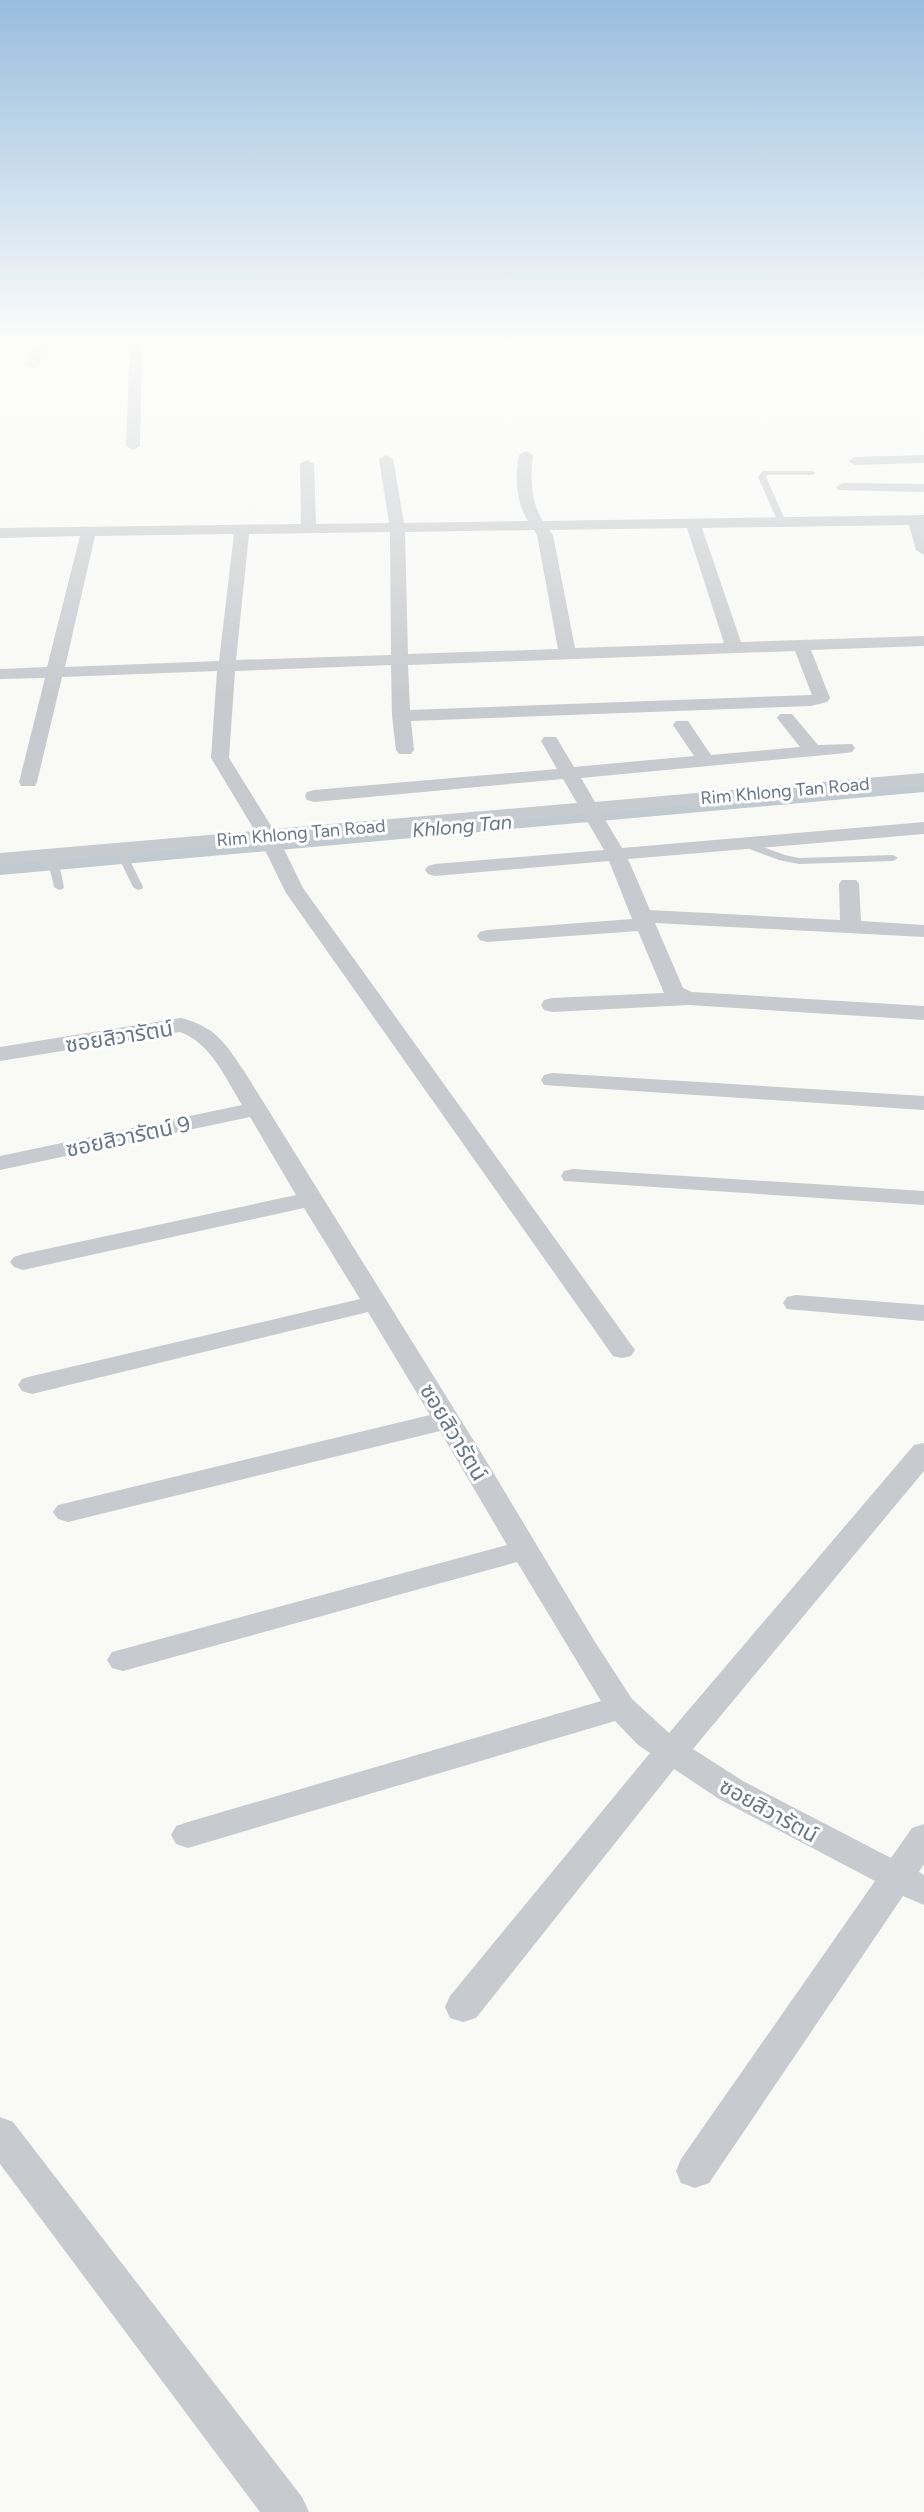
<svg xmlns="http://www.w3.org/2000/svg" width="924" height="2512" viewBox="0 0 924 2512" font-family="Figtree,'Noto Sans Thai',sans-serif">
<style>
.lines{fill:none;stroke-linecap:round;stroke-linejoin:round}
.canal{fill:#c1cad0;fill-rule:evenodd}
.service{fill:#c7cace;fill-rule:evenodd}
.minor{fill:#c7cace;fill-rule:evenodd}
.labels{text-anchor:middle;stroke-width:6;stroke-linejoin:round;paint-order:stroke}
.far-street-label{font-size:18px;fill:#677788;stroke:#fff}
.far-water-label{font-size:20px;font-style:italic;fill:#637883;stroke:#fff}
.street-label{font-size:22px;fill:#677788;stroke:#fff}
</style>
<rect width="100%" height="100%" fill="#f9f9f6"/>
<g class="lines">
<path class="canal" d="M924,778v14l-924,83v-16z"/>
<path class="service" d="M763,471h49l4,2 -4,2h-44l-2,2 20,45 -1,2 -7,-2 -20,-45z
M743,840l42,15 14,3 94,-3 5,3 -5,3 -94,3 -20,-4 -40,-15 -1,-2z
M119,845l5,3 19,39 -1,2 -4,1 -5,-3 -19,-39z
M48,852c11,5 14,24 16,35l-1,2 -4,1 -5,-3 -4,-17 -7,-15z"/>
<path class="minor" d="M31,344h12l-4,21 -6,4 -6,-4z
M130,344h12l-2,102 -7,4 -7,-4z
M526,451l7,4c-3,21 -2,48 10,66l381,-6v40l-8,-5 -7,-25 -207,3 39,114 183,-6v10l-113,4 19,48 -3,4 -16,4 -400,15 3,29 -3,4h-12l-3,-4 -4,-34 -1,-51 -156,6 -6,87 44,71 304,-26 -14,-24 -249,23 -7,-2 -2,-4 2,-4 7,-2 243,-21 -16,-28 3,-4h12l18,30 120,-11 -21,-31 3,-4h12l23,34 89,-8 -23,-29 3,-4h12l26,31 34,-1 3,4 -3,4 -6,1 -265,25 14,24 329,-29v12l-323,28 21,35 302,-26v12l-296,25 22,51 190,10 -1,-36 3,-4h14l3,4 2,37 63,4v12l-269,-14 28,65 9,4 232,14v14l-235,-15 -137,7 -8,-2 -3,-5 3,-5 8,-2 112,-5 -26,-62 -151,11 -7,-2 -3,-4 3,-4 7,-2 145,-11 -23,-58 -174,15 -7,-2 -3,-4 3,-4 7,-2 169,-14 -21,-36 -303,27 23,47 332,462 -4,6 -9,2 -9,-2 -327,-463 -25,-51 -261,23v-12l255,-22 -44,-73 6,-87 -155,6 -25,105 -2,4h-14l-2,-4 26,-104 -45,1v-10l47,-2 33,-131 -80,2v-10l301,-4 -1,-60 7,-4 7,4 2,60 73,-1 -10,-64 7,-4 7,4 11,64 124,-2c-12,-18 -13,-45 -9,-66zM687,528l37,115 -149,5 -22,-113 -4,-5zM534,530l3,5 21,114 -150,5 -3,-122zM390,532l1,123 -155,5 13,-126zM234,534l-15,127 -154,6 30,-131zM795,651l17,44 -402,15 -2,-45z
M924,455v8l-69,2 -7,-4 7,-4z
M843,483l81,1v8l-86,-2 -2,-3z
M181,1018c35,9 44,25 63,53l238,383 113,188 37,57 37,34 245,-288 10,-2v28l-231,278 50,32 148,77 21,-30 12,-4v40l-5,8 5,3v30l-21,-9 -194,287 -14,5 -14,-5 -5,-12 5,-12 194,-278 -156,-82 -45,-30 -198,249 -13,4 -13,-4 -5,-11 5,-11 200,-243 -12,-8 -23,-24 -427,127 -12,-4 -5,-9 5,-9 12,-4 413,-121 -84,-139 -394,109 -11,-3 -5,-8 5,-8 395,-107 -67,-114 -372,91 -10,-3 -5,-7 5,-7 372,-90 -62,-103 -336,82 -10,-3 -4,-6 4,-6 10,-3 328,-77 -56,-91 -281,62 -9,-3 -4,-5 4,-5 9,-3 273,-59 -46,-78 -250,53v-14l242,-51c-16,-26 -31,-62 -62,-73l-180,29v-14z
M552,1073l372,23v14l-380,-25 -3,-5 3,-5z
M573,1169l351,22v14l-360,-24 -3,-5 3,-5z
M796,1295l128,10v16l-137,-12 -4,-6 4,-6z
M0,2117l13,5 289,375 7,15h-49l-260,-348z"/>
</g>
<linearGradient id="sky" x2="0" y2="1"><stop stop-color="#98bdde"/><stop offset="0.49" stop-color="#fcfcfb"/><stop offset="1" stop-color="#fcfcfb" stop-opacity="0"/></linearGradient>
<rect width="924" height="696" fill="url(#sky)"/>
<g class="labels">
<g class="far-street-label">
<text transform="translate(785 791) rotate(-5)" y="6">Rim Khlong Tan Road</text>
<text transform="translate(301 833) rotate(-5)" y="6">Rim Khlong Tan Road</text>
</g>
<g class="far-water-label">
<text transform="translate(462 826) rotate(-5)" y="7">Khlong Tan</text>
</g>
<g class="street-label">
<text transform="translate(119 1036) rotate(-9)" y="8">ซอยสิวารัตน์</text>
<text transform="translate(128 1136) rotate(-12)" y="8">ซอยสิวารัตน์ 9</text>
<text transform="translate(454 1432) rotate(59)" y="8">ซอยสิวารัตน์</text>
<text transform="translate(769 1810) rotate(29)" y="8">ซอยสิวารัตน์</text>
</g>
</g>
</svg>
